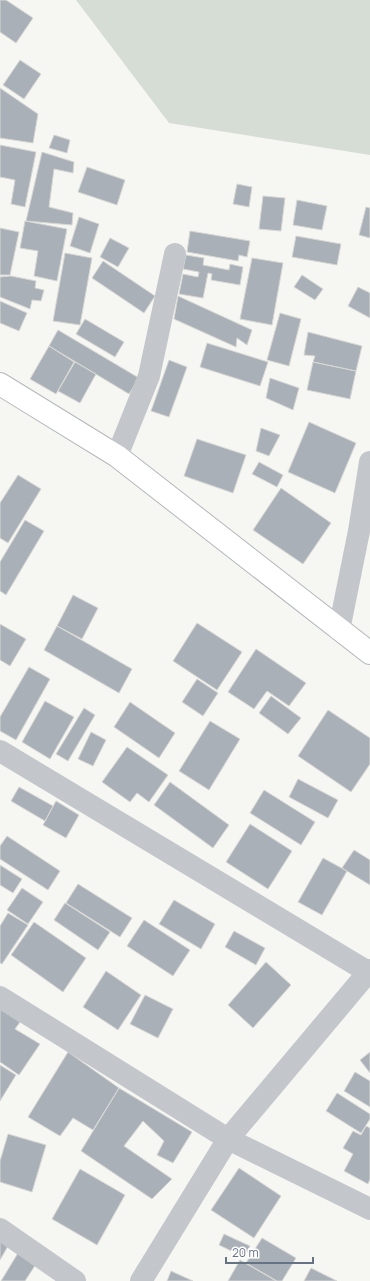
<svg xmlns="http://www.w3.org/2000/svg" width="370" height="1281" viewBox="0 0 370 1281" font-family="Manrope,sans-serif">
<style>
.green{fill:#d6ddd4}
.building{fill:#a9b0b7;stroke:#d7d7d5}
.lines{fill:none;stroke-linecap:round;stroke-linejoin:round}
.primary-casing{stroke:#b4b8bc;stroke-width:24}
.street{stroke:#c3c6ca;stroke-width:22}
.primary{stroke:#fff;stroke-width:22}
</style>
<rect width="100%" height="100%" fill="#f6f6f2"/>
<path class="green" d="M76,0h294v155l-201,-32z"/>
<path class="building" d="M0,0h6l27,18 -17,25 -16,-11z
M20,60l21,14 -17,25 -21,-14z
M0,88l38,26 -5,29 -33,-5z
M54,135l16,5 -3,13 -18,-5z
M0,145l36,7 -11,55 -14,-3 4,-24 -15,-3z
M42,152l32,10 -1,11 -19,-4 -5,38 24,6 -1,12 -46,-4z
M87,167l38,13 -8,25 -39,-13z
M237,184l15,3 -3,20 -16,-3z
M263,196l22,2 -4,33 -22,-2z
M297,200l30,6 -5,24 -29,-5z
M366,207l4,1v30l-11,-3z
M79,217l20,7 -9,29 -20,-7z
M25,221l42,8 -10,52 -23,-5 4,-25 -18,-3z
M0,228l19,4 -9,43h-10z
M190,231l60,10 -3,16 -8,-2 -1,6 -51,-9z
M296,236l45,8 -4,21 -45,-8z
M110,238l19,10 -11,19 -18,-10z
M65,253l27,5 -12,67 -27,-4z
M186,255l18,3 -1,7 26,5 1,-6 13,3 -3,18 -29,-5 1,-6 -4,-1 -5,25 -24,-4 4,-20 15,3 1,-5 -16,-3z
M252,258l31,5 -11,62 -32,-6z
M103,261l52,35 -11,17 -52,-35z
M302,275l21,14 -8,11 -21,-13z
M11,276l25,5 -1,7 9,2 -3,11 -9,-1 -2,9 -30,-12v-20z
M358,287l12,6v25l-22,-12z
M178,296l74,34 -5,15 -10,-7 -1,9 -62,-28z
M0,301l27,12 -8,18 -19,-8z
M280,313l21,6 -12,47 -22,-6z
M85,319l39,23 -9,15 -39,-23z
M58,330l81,48 -10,16 -80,-48z
M308,332l54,14 -6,25 -43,-9 2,-6 -11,-1z
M207,343l61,19 -8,24 -60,-19z
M49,346l25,16 -18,32 -26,-15z
M169,360l18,7 -18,50 -18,-6z
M75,362l21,12 -16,29 -22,-12z
M313,362l43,9 -6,28 -43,-9z
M270,378l29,10 -6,22 -27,-12z
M309,422l47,21 -21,50 -47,-21z
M261,428l19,7 -11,21 -13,-5z
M197,439l49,16 -13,38 -49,-17z
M259,462l24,13 -6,12 -25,-13z
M18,475l23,14 -33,54 -8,-5v-35z
M281,488l50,35 -28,41 -50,-34z
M25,520l19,11 -38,64 -6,-4v-29z
M73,595l25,13 -16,31 -25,-13z
M197,623l45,29 -25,38 -44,-29z
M0,624l26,15 -16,27 -10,-6z
M57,626l75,43 -13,24 -75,-43z
M256,649l50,34 -17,23 -22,-15 -13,18 -26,-17z
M29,667l21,12 -34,61 -16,-9v-14z
M197,679l21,14 -15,23 -21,-14z
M271,696l30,22 -13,16 -29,-21z
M45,701l29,16 -24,42 -28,-17z
M130,702l45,31 -16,25 -45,-31z
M84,708l11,7 -27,46 -12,-7z
M328,710l42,28v26l-19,28 -53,-36z
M210,721l30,18 -31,51 -30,-19z
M91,732l15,8 -13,26 -15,-7z
M127,747l41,28 -19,27 -12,-9 -7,9 -28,-20z
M298,779l40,21 -10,18 -39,-21z
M170,782l59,43 -16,23 -59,-43z
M19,787l34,19 -8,15 -34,-20z
M264,790l51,32 -14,23 -51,-32z
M56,801l23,14 -13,23 -23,-13z
M250,824l42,27 -24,38 -42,-27z
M7,836l53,35 -12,19 -48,-31v-13z
M354,850l16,10v25l-28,-17z
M323,858l24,13 -25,44 -24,-13z
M0,865l22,14 -9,14 -13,-8z
M78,884l54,34 -12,19 -54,-34z
M22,888l21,14 -15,22 -21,-14z
M174,900l41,24 -14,25 -42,-25z
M65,903l45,29 -12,18 -44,-30z
M8,913l20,12 -26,39 -2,-1v-37z
M144,920l46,30 -17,26 -46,-30z
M34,922l52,36 -23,34 -52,-37z
M234,931l31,17 -9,17 -31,-18z
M266,962l25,23 -38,43 -25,-23z
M106,971l35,24 -23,35 -35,-23z
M145,995l28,14 -15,29 -28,-14z
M0,1009l20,13 -5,7 25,15 -21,31 -19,-13z
M68,1052l51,36 -26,42 -20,-12 -13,18 -32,-19z
M370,1052v21l-10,-13z
M0,1065l16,10 -16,26z
M355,1072l15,9v26l-26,-16z
M119,1088l73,44 -19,31 -16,-8 7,-14 -21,-20 -19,25 48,33 -20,20 -71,-48z
M337,1093l33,21v5l-9,14 -35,-22z
M366,1126l4,2v51l-2,5 -24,-13 9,-17 -10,-6 10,-17 8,4z
M8,1134l38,11 -14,47 -32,-10v-21z
M239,1168l42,28 -27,42 -43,-28z
M80,1169l45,26 -28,50 -45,-26z
M224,1234l26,12 -6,11 -25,-12z
M262,1238l34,20 -14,23h-5l-31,-18z
M0,1241l8,5 -8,14z
M18,1253l18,11 -11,17h-24z
M240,1260l36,21h-48z
M311,1268l26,13h-33z
M171,1271l22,10h-26z"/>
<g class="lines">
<g class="primary-casing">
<path id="primary" d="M0,384l117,72 253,197"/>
</g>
<path class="street" d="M117,456l32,-80 26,-122
M339,630l20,-99 11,-69
M0,751l370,222
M0,997l228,142 142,70
M0,1229l75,52
M141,1281l87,-142 142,-169"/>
<use href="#primary" class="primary"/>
</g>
<path d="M226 1257v6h87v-6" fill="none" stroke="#657384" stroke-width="2"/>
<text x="232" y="1257" font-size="12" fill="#657384" stroke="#ffffff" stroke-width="3" paint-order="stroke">20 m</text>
</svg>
